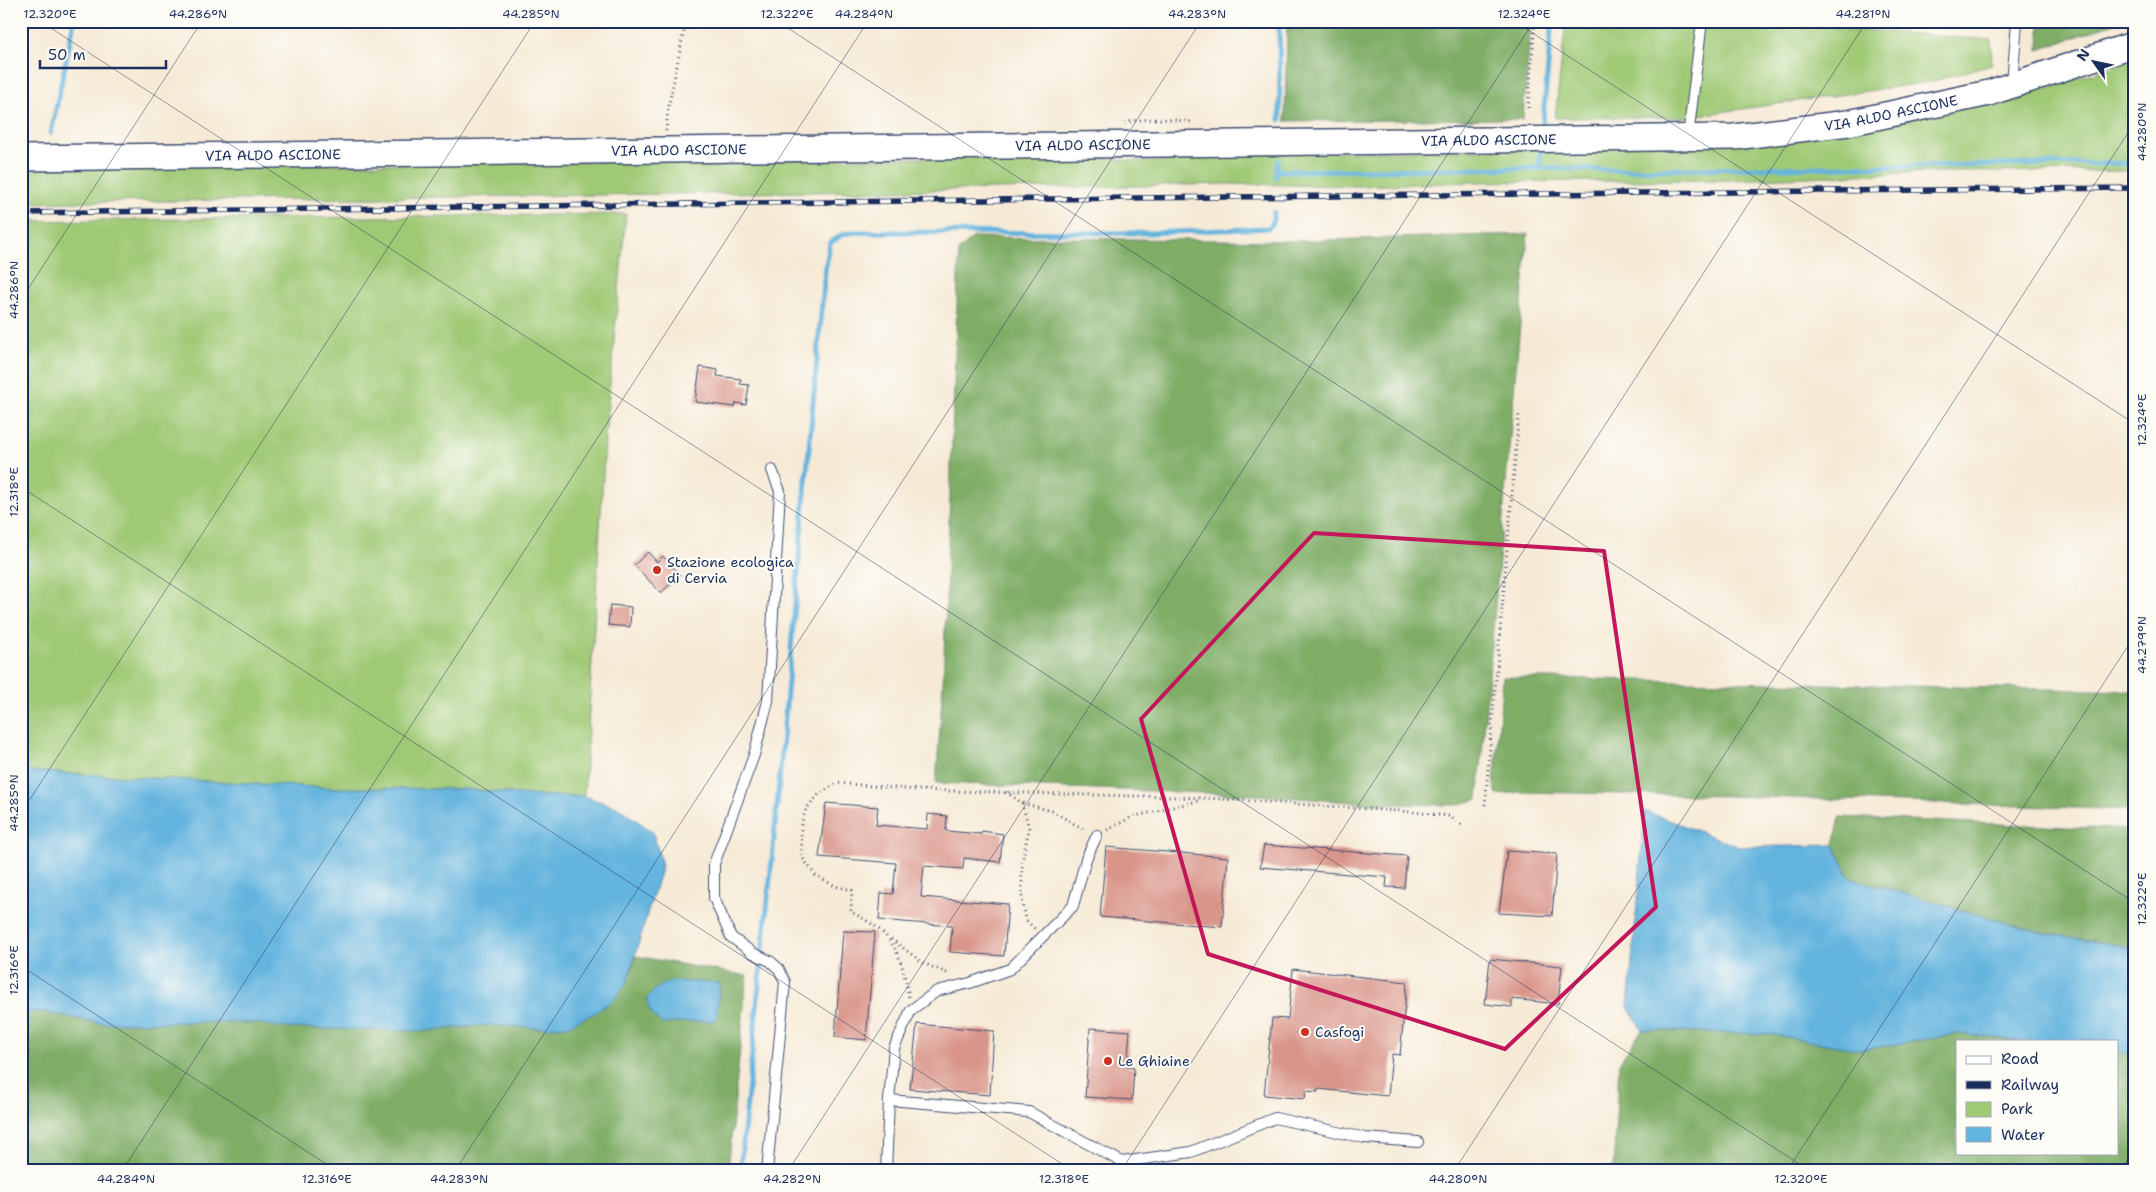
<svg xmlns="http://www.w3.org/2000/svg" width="2156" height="1192" viewBox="0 0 2156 1192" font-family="'Shantell Sans',sans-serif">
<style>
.green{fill:#9fc975;stroke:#5d7c6a}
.forest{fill:#7fad66;stroke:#4d6e62}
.water{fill:#63b4de;stroke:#3f729e}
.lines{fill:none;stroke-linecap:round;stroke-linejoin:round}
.stream{stroke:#63b4de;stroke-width:5}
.building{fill:#d9958a}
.service-casing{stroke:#3c4b70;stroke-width:12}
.tertiary-casing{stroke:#3c4b70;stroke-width:28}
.path{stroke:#3c4b70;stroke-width:3;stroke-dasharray:1 4;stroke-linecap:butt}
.service{stroke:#fff;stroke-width:10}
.tertiary{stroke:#fff;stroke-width:25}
.rail-casing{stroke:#1b2f5e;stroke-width:5.5}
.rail{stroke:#fdfcf7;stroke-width:4;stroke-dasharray:11;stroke-linecap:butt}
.marked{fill:none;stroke:#c2185b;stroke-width:4;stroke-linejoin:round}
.ticks{fill:none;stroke:#1b2f5e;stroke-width:1;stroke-opacity:0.45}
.poi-dot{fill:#c8321e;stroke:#fdfcf7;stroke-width:2}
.labels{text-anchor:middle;stroke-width:4;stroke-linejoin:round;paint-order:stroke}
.street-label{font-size:14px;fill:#1b2f5e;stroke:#fdfcf7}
.poi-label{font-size:14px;fill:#1b2f5e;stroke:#fdfcf7;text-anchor:start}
.neatline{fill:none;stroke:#1b2f5e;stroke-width:2}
.ticks-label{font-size:12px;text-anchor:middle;fill:#1b2f5e}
</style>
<rect width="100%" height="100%" fill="#fdfcf7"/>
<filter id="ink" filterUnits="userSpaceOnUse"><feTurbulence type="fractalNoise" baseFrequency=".02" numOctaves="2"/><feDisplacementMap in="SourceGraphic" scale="10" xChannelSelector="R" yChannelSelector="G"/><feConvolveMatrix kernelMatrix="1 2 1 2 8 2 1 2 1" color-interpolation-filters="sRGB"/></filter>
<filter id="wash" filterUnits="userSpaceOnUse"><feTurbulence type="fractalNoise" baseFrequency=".0096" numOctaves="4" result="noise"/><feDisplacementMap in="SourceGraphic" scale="20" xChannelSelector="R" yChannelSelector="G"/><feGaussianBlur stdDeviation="1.12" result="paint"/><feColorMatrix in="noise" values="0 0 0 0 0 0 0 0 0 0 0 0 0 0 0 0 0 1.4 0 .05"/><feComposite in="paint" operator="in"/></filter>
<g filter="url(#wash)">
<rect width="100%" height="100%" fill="#f6ead6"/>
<path class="green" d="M1566,21h185l240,19 1,24 -62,18 -244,35 -131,1z
M2135,60v111l-206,1 -196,8 -261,2 -114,4 -130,-2 -278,6 -929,13v-35l1070,-12c52,8 80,7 132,-3l311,-4 467,-49 39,-10z
M626,214l-20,212 -22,370h-43l-77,-7 -131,-1 -312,-17v-550z"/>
<path class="forest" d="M1287,21h244l-8,98 -238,2z
M2040,21h80l-81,29z
M1528,234l-50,565 -21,6 -80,-1 -121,-9 -320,-12 7,-100 16,-433 15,-13 318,4z
M1503,677l632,14v119l-403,-14 -213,-4 -22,3 -3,-10z
M1840,817l295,13v118l-96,-16 -189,-54 -16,-33z
M636,956l111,20 -19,195h-550l-157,-4v-156l20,1 60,11 122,-1 200,9 63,-6 54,3 82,-39 5,-7z
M1642,1030l127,4 91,16 98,-16 67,7h-68v112h160v-101l11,1 7,-2v120h-522l6,-108z"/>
<path class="water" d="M21,771l312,17 131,1 77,7h43l35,12 34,24 9,33 -35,117 -12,17 -20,14 -28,13 -27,2 -54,-3 -63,6 -136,-3 -32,-5 -32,-1 -122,1 -59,-11 -21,-1z
M1645,811l95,36 94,-2 16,33 189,54 96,16v103l-7,2 -11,-1v-11h-92l-67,-7 -98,16 -91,-16 -127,-4 -14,-23z
M669,981l51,2 -4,37 -54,4c-10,-8 -14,-14 -15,-26l10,-10z"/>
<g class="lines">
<path class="stream" d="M1279,21l1,99
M1542,132l10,-111
M51,133l23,-112
M1539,168l76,2 520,-7
M1277,171l262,-3 2,-22
M1276,177l2,-16
M740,1171l32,-311 53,-590 5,-27 13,-9 14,-2 293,1 118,-5 4,-3 2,-13"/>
</g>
<g id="blocks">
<path class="building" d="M700,367l18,3 -1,6 24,3 -1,5 9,1 -3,20 -10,-2 -1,4 -40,-5z
M648,552l9,10 6,-6 17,19 -19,18 -27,-28z
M610,605l21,2 -1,20 -22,-2z
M826,803l52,4 -2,18 51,4 1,-15 19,2 -1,15 35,3 1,-3 21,3 -3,28 -36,-4 -1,11 -39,-3 -3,31 87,7 -4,52 -54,-4 2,-26 -73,-6 2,-27 12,1 3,-31 -77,-6z
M1264,845l143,11 -3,32 -18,-1 1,-10 -127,-10z
M1106,847l122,10 -6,70 -122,-10z
M1507,851l50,3 -5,62 -53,-3z
M843,931l32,1 -9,108 -31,-3z
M1490,959l72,7 -4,38 -46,-5v8l-27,-3z
M1293,969l114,13 -7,73 -8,-1 -4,42 -70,-7v3l-12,-1 -1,8 -41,-4 8,-77 16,1z
M917,1024l77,7 -4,64 -80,-6z
M1090,1028l40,3 -3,36 7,1 -2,32 -47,-3z"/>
</g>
</g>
<g filter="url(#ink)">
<use href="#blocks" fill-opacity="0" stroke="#3c4b70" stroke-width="1"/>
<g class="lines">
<g class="service-casing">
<path id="service" d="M2011,21l6,1 -5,62
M1688,137l14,-116
M889,1100l5,-52 17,-38 26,-19 33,-8 40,-14 63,-63 13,-47 11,-24
M767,1171l18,-189 -6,-13 -9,-8 -17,-8 -22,-16 -17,-39v-34l40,-109 14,-54 12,-210 -8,-21
M886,1171l3,-71 140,12 93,50 69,-10 84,-34 90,20 53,4"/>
</g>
<g class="tertiary-casing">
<g id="tertiary">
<path id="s1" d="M21,158l1713,-21 114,-14 141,-30 146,-49"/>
</g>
</g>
<path class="path" d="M1528,108l7,-87
M1125,123c22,-6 45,-4 68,-1
M666,131l2,-22 18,-88
M1006,792l16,11 30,8 33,19
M1022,803l7,25 -7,34v37l4,21 9,9
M1485,805l34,-392
M1107,830l25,-13 70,-17
M891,939l32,24 26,11
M909,997c-9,-46 -14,-63 -58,-85l1,-22 -17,-4 -20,-11 -13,-18 -1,-32 5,-16 13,-15 18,-11 80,7 290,8 206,14 36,4 13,9"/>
<use href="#service" class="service"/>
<use href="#tertiary" class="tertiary"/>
<g class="rail-casing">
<path id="rail" d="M21,213l1109,-15 1005,-10"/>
</g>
<use href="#rail" class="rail"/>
</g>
</g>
<path class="marked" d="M1314,533l290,18 52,356 -151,142 -297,-95 -67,-235z"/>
<path class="ticks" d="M40,21l1770,1150M777,21l1358,882M1514,21l621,403M21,300l181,-279M21,487l1052,684M21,813l514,-792M21,966l316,205M122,1171l746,-1150M455,1171l746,-1150M788,1171l746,-1150M1121,1171l746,-1150M1454,1171l681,-1049M1787,1171l348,-536M2120,1171l15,-23"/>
<g class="poi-dot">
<circle cx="657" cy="570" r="5"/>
<circle cx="1305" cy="1032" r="5"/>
<circle cx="1108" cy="1061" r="5"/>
</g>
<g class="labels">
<g class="street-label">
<text dy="5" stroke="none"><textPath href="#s1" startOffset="1872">VIA ALDO ASCIONE</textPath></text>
<text dy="5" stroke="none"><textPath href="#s1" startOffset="1468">VIA ALDO ASCIONE</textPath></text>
<text dy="5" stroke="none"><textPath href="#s1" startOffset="1062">VIA ALDO ASCIONE</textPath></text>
<text dy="5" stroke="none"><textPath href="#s1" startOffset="658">VIA ALDO ASCIONE</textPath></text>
<text dy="5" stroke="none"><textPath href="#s1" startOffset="252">VIA ALDO ASCIONE</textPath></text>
</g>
<g class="poi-label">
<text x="667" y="567">Stazione ecologica<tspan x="667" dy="16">di Cervia</tspan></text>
<text x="1315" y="1037">Casfogi</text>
<text x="1118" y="1066">Le Ghiaine</text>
</g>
</g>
<rect width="2156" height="1192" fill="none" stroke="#fdfcf7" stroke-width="55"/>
<rect x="1956" y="1040" width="162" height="115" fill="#fdfcf7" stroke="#a3aaba"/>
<rect x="1966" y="1056" width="25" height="8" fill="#ffffff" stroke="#a3aaba"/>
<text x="2001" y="1064" font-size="15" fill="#1b2f5e">Road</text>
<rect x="1966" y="1081" width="25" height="8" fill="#1b2f5e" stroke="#a3aaba"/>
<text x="2001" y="1090" font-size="15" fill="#1b2f5e">Railway</text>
<rect x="1966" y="1102" width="25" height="15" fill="#9fc975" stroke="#a3aaba"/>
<text x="2001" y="1114" font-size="15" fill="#1b2f5e">Park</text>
<rect x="1966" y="1127" width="25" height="15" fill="#63b4de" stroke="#a3aaba"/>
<text x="2001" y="1140" font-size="15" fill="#1b2f5e">Water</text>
<g transform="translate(2094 62) rotate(303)" stroke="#fdfcf7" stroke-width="4" paint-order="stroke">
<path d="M0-4L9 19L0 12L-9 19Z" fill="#1b2f5e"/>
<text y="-8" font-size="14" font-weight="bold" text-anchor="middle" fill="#1b2f5e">N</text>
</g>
<path d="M40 60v8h126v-8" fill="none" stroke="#1b2f5e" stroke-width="2.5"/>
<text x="48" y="60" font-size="15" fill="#1b2f5e" stroke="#fdfcf7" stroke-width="4" paint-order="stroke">50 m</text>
<rect x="28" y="28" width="2100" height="1136" class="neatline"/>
<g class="ticks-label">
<text x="50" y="18">12.320°E</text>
<text x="198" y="18">44.286°N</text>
<text x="531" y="18">44.285°N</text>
<text x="787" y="18">12.322°E</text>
<text x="864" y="18">44.284°N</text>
<text x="1197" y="18">44.283°N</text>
<text x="1524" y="18">12.324°E</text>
<text x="1863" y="18">44.281°N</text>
<text transform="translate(2142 132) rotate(-90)" y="4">44.280°N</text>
<text transform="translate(14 290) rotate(-90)" y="4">44.286°N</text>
<text transform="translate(2142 420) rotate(-90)" y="4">12.324°E</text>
<text transform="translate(14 492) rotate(-90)" y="4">12.318°E</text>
<text transform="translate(2142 645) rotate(-90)" y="4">44.279°N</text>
<text transform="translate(14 803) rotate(-90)" y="4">44.285°N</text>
<text transform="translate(2142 899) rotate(-90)" y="4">12.322°E</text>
<text transform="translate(14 970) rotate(-90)" y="4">12.316°E</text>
<text x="126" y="1183">44.284°N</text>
<text x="327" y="1183">12.316°E</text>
<text x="459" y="1183">44.283°N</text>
<text x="792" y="1183">44.282°N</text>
<text x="1064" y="1183">12.318°E</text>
<text x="1458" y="1183">44.280°N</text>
<text x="1801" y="1183">12.320°E</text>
</g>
</svg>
